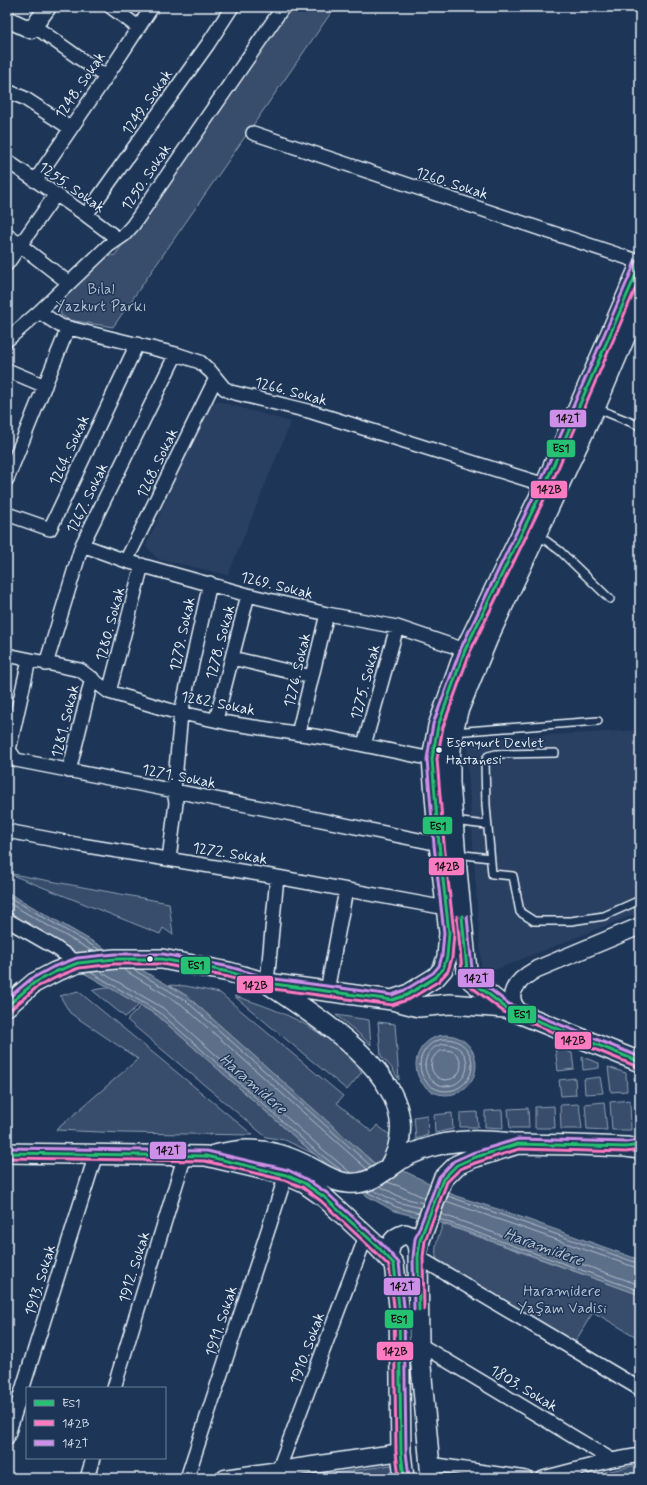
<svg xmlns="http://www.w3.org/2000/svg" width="647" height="1485" viewBox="0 0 647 1485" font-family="Mynerve,sans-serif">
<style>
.built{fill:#2a4162}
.green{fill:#374d6c;stroke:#909fb2}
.water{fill:#5d7089;stroke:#95a4b5}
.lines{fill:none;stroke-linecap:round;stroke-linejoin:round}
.shore{stroke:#b0bdcc;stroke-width:1}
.service-casing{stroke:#e8f1f8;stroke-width:10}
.minor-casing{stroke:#e8f1f8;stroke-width:16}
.tertiary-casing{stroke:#e8f1f8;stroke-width:19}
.secondary-casing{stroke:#e8f1f8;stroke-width:22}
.service{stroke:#1d3557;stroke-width:7}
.minor{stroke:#1d3557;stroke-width:13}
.tertiary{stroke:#1d3557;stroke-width:16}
.secondary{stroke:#1d3557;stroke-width:19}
.bus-1-casing{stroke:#1d3557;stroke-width:6}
.bus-2-casing{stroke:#1d3557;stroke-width:6}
.bus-3-casing{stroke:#1d3557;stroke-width:6}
.bus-1{stroke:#26c172;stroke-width:3}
.bus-2{stroke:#fe7ac1;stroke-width:3}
.bus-3{stroke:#ce8fe9;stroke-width:3}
.bus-dot{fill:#e8f1f8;stroke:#1d3557;stroke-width:1.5}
.labels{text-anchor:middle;stroke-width:3;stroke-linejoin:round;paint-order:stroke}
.bus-label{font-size:14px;fill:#e8f1f8;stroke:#1d3557;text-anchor:start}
.street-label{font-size:15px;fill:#e8f1f8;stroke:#1d3557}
.park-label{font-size:15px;fill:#b3c0ce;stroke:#1d3557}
.water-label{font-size:16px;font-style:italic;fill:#b7c4d1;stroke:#1d3557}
.line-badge{stroke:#1d3557;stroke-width:1.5}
.pale-badge-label{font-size:11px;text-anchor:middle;font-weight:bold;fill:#111}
</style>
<rect width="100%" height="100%" fill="#1d3557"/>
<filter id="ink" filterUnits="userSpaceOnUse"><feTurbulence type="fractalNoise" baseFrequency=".025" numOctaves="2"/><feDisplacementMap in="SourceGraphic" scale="8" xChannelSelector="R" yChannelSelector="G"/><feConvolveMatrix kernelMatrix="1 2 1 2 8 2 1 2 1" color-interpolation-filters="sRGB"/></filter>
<g filter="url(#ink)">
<path class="built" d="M217,401l74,21 -63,153 -70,-16 -12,-13 62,-142z
M640,730v182l-158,63 -15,-218 2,-17z"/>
<path class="green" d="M289,7h46l-222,320 -44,-7 -8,-5 -3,-11 2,-4 42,-42 13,-3z
M7,873l162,30 4,32 -10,-7 -3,6z
M163,984l-38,33 -33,-27 24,-3z
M169,985l17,1 34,7 123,103 -6,7 35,29 5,-7 14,11c-4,11 -6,21 -15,28l-2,-1 -187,-167z
M78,991l175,144 -131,-2 -66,-3 82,-71 -68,-46 -10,-17z
M234,996c51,15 95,35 128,76l-15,18z
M141,1006l16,9 157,139 -29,-14 -19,-3 -139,-117z
M336,1015l33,5 2,25 -13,-12z
M378,1022l17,2 4,56 -8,-13 -10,-11z
M555,1047l17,6 2,16 -16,2z
M582,1057l17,6v5l-16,2z
M608,1067l18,6 1,18 -16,1z
M600,1077l3,16 -18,1 -1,-15z
M634,1077l6,2v11h-4z
M575,1078l1,17 -15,1 -2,-16z
M640,1099v31h-1l-3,-30z
M630,1100l1,30h-19l-2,-28z
M604,1102l3,28 -20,-1 -2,-25z
M579,1104l3,25h-21l-1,-24z
M554,1106l1,22h-20v-21z
M528,1108l1,20h-19l-2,-19z
M502,1110l1,18 -18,-1v-16z
M477,1112l1,15h-18v-14z
M452,1113l1,16 -18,4 -1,-18z
M427,1115l1,20 -12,4 -2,-22z
M443,1224l197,71v44l-47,-27 -18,30 -135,-76c-9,-14 -2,-28 3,-42z
M398,1464v14h-96z
M640,1464v14h-59z"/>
<path class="water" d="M7,892l180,104 187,167 30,8 52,25 48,15 136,49v35l-191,-70 -55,-14 -27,-15 -53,-42 -157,-139 -150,-86z
M416 1065a30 30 0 1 1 60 0a30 30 0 1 1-60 0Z"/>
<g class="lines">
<path class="shore" d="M7,896l93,54
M7,902l85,49
M124,970l57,34 186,165
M134,970l51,30 187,167
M99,971l64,37 157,139 31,26
M90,972l69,40 157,139 26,20
M420 1065a26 26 0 1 1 52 0a26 26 0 1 1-52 0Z
M425 1065a21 21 0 1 1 42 0a21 21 0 1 1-42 0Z
M431 1065a15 15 0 1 1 30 0a15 15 0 1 1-30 0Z
M387,1182l12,4 26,12
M380,1186l20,11 23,6
M373,1190l24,12 24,6
M367,1192l29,15 23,6
M448,1196l192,68
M446,1201l194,68
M441,1214l199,71
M439,1219l201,72"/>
<g class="service-casing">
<path id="service" d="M596,408l44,18
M537,534l23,17 50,48
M453,732l145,-11
M555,753l-59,1 -8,2 -3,6 1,43 6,69 21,2 7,36 14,9h37l33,-5 36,-16
M453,821l34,4
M456,854l34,4"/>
</g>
<g class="minor-casing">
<path id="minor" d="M111,7l27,20
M34,26l72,51
M7,91l17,7 46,30
M253,133l387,129
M7,161l79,54 32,24
M35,181l71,-104 46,-70
M86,215l122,-171 24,-37
M7,235l62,48
M7,264l49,-70
M39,312l22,14 115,28 24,8 11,10 13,16 7,4 81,20 233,73
M7,340l32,-28 69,-66 16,-11 9,-10 150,-218
M7,370l38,16
M7,479l61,-151
M7,514l43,15 87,-185
M82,545l44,16 122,34 79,19 70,13 68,23
M126,561l90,-183
M7,655l73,15 29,22 63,19 56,12 106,16 98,20
M232,658l80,19
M29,660l-20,90 7,10 246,48 177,36
M46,664l36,-119 94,-191
M109,692l33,-127
M216,720l32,-125
M298,734l29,-120
M364,745l33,-118
M69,771l23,-93
M7,831l74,14 196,32 169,31
M169,859l7,-56 -2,-12 7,-78 29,-130
M7,920l49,28 22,15
M267,983l10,-106
M327,991l19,-101
M418,1257l222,132
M419,1344l193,116
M114,1388l71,-233
M7,1438l89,-284
M430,1464l96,14
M278,1471l88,-235
M87,1478l6,-20
M187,1478l99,-303
M543,1478l69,-18 28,-5"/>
</g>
<g class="tertiary-casing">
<path id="tertiary" d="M7,19l24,11 17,-23
M525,1016c-26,-18 -8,-36 12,-47l103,-43
M225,1478l176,-26"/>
</g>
<g class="secondary-casing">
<path id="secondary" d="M270,985c55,39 168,103 118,184
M392,1000l15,-5 29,-18 7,-8 4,-12 2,-24 -10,-89 -7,-85 6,-33 27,-76 80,-165 92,-213 3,-10
M7,1006l27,-23 21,-11 23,-9 37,-4h47l67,13 38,11 125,17 27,7 31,-3 56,4 134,54
M506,1008l-34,-27 -5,-11 -10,-100 -7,-87v-25l3,-26 5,-21 30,-73 107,-230 45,-106
M7,1153l199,3 80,19 18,8 20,14 53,49 17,18 5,42 2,146 3,26
M214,1155c11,-2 22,-5 33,-5 23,0 41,6 61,16 12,6 25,16 39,17 27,3 40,-17 62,-28 35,-16 65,-16 103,-12
M388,1257c2,-13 4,-19 17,-23 9,3 12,7 13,17
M431,1478l-12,-134 -1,-93 2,-11 23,-61 14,-14 16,-7 45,-14 56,1 52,2 14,2"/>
</g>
<use href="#service" class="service"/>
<use href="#minor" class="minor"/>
<use href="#tertiary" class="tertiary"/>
<use href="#secondary" class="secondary"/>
<g class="bus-1-casing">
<path id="bus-1" d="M462,916l5,54 5,11 34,27 134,54
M7,1006l27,-23 21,-11 23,-9 37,-4h47l67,13 38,11 125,17 15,-5 29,-18 7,-8 4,-12 2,-24 -10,-89 -7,-85 6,-33 27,-76 80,-165 92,-213 3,-10
M7,1153l199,3 80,19 18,8 20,14 53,49 17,18 5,42 2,146 3,26
M419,1310l-1,-53 2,-17 23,-61 14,-14 16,-7 45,-14 108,3 14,-2"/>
</g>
<g class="bus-2-casing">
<path id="bus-2" d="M457,916l5,55 7,14 35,27 134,55
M10,1010l27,-23 20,-10 22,-9 36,-4h47l66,13 38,11 126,17 18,-6 29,-18 9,-10 4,-13 2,-25 -10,-89 -7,-85 6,-32 27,-75 80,-165 90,-209
M7,1158l198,3 79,19 18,7 19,14 52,49 16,16 5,40 2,146 3,26
M424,1310l-1,-53 2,-16 22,-59 13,-13 15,-6 44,-14 107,3 14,-2"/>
</g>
<g class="bus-3-casing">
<path id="bus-3" d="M467,916l5,53 4,9 10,8 23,18 131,53
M7,999l24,-20 22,-12 24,-9 38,-4h48l67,13 38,11 124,17 13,-5 28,-17 6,-7 3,-10 2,-23 -10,-88 -7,-86 6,-35 28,-76 79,-165 92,-213 3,-9
M7,1148l200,3 81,19 18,9 21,14 53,49 19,21 5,43 2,146 3,25
M414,1310l-1,-53 2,-18 24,-62 15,-16 18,-8 46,-14 108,3 13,-2"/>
</g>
<use href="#bus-1" class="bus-1"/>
<use href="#bus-2" class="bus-2"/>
<use href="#bus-3" class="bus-3"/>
</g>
</g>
<g class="bus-dot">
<circle cx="439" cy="750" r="3.5"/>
<circle cx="150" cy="959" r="3.5"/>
</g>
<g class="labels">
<g class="bus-label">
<text x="446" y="747">Esenyurt Devlet<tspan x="446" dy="17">Hastanesi</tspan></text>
</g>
<g class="street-label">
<text transform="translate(80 85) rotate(-56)" y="5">1248. Sokak</text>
<text transform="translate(147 102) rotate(-55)" y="5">1249. Sokak</text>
<text transform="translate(146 177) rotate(-56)" y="5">1250. Sokak</text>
<text transform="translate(452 183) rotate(18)" y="5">1260. Sokak</text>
<text transform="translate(72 187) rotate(35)" y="5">1255. Sokak</text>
<text transform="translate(291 391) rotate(15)" y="5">1266. Sokak</text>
<text transform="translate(69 450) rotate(-65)" y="5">1264. Sokak</text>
<text transform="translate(157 463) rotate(-64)" y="5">1268. Sokak</text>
<text transform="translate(87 498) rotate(-64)" y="5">1267. Sokak</text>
<text transform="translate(277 585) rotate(14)" y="5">1269. Sokak</text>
<text transform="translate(110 624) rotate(-75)" y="5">1280. Sokak</text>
<text transform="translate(182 634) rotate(-78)" y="5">1279. Sokak</text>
<text transform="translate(220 642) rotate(-75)" y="5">1278. Sokak</text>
<text transform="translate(297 670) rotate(-77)" y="5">1276. Sokak</text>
<text transform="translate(365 682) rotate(-75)" y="5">1275. Sokak</text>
<text transform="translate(218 703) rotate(11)" y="5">1282. Sokak</text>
<text transform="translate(65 721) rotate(-76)" y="5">1281. Sokak</text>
<text transform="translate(179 776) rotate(11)" y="5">1271. Sokak</text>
<text transform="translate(230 853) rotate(9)" y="5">1272. Sokak</text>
<text transform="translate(134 1267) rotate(-73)" y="5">1912. Sokak</text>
<text transform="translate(40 1280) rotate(-73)" y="5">1913. Sokak</text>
<text transform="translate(221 1321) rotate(-72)" y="5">1911. Sokak</text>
<text transform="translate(307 1348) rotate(-70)" y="5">1910. Sokak</text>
<text transform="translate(524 1388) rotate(31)" y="5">1803. Sokak</text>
</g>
<g class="park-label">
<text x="101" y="294">Bilal<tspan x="101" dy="17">Yazkurt Parkı</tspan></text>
<text x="562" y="1296">Haramidere<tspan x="562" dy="17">Yaşam Vadisi</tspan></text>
</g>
<g class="water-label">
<text transform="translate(254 1083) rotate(41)" y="6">Haramidere</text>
<text transform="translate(544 1246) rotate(20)" y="6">Haramidere</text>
</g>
</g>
<g class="line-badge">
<rect x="549" y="409" width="38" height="19" rx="4" fill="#ce8fe9"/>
<rect x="546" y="439" width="30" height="19" rx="4" fill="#26c172"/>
<rect x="530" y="480" width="38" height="19" rx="4" fill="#fe7ac1"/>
<rect x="422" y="816" width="31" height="19" rx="4" fill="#26c172"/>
<rect x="428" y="857" width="37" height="19" rx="4" fill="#fe7ac1"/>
<rect x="180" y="956" width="31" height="19" rx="4" fill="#26c172"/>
<rect x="457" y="968" width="38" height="20" rx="4" fill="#ce8fe9"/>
<rect x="236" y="975" width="38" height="19" rx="4" fill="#fe7ac1"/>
<rect x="507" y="1005" width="30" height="19" rx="4" fill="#26c172"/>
<rect x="554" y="1031" width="38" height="19" rx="4" fill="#fe7ac1"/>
<rect x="149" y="1141" width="38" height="19" rx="4" fill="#ce8fe9"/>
<rect x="383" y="1277" width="38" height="19" rx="4" fill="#ce8fe9"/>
<rect x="384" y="1309" width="30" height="20" rx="4" fill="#26c172"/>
<rect x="376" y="1341" width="38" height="20" rx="4" fill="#fe7ac1"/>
</g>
<g class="pale-badge-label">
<text x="568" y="422">142T</text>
<text x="561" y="452">ES1</text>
<text x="549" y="493">142B</text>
<text x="438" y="830">ES1</text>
<text x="447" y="870">142B</text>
<text x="196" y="969">ES1</text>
<text x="476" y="982">142T</text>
<text x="255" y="989">142B</text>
<text x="522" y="1018">ES1</text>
<text x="573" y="1044">142B</text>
<text x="168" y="1154">142T</text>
<text x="402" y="1290">142T</text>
<text x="399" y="1323">ES1</text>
<text x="395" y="1355">142B</text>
</g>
<rect width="647" height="1485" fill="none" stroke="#1d3557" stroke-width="24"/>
<rect x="12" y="12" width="623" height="1461" fill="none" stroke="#e8f1f8" stroke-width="1.5" filter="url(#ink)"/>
<rect x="26" y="1387" width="140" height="72" fill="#1d3557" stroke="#6e8097"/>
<rect x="34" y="1400" width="20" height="6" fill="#26c172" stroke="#6e8097"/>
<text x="62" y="1407" font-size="12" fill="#e8f1f8">ES1</text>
<rect x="34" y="1420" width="20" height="6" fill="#fe7ac1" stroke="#6e8097"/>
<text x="62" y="1427" font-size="12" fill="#e8f1f8">142B</text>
<rect x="34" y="1440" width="20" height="6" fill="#ce8fe9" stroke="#6e8097"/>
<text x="62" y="1447" font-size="12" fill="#e8f1f8">142T</text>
</svg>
